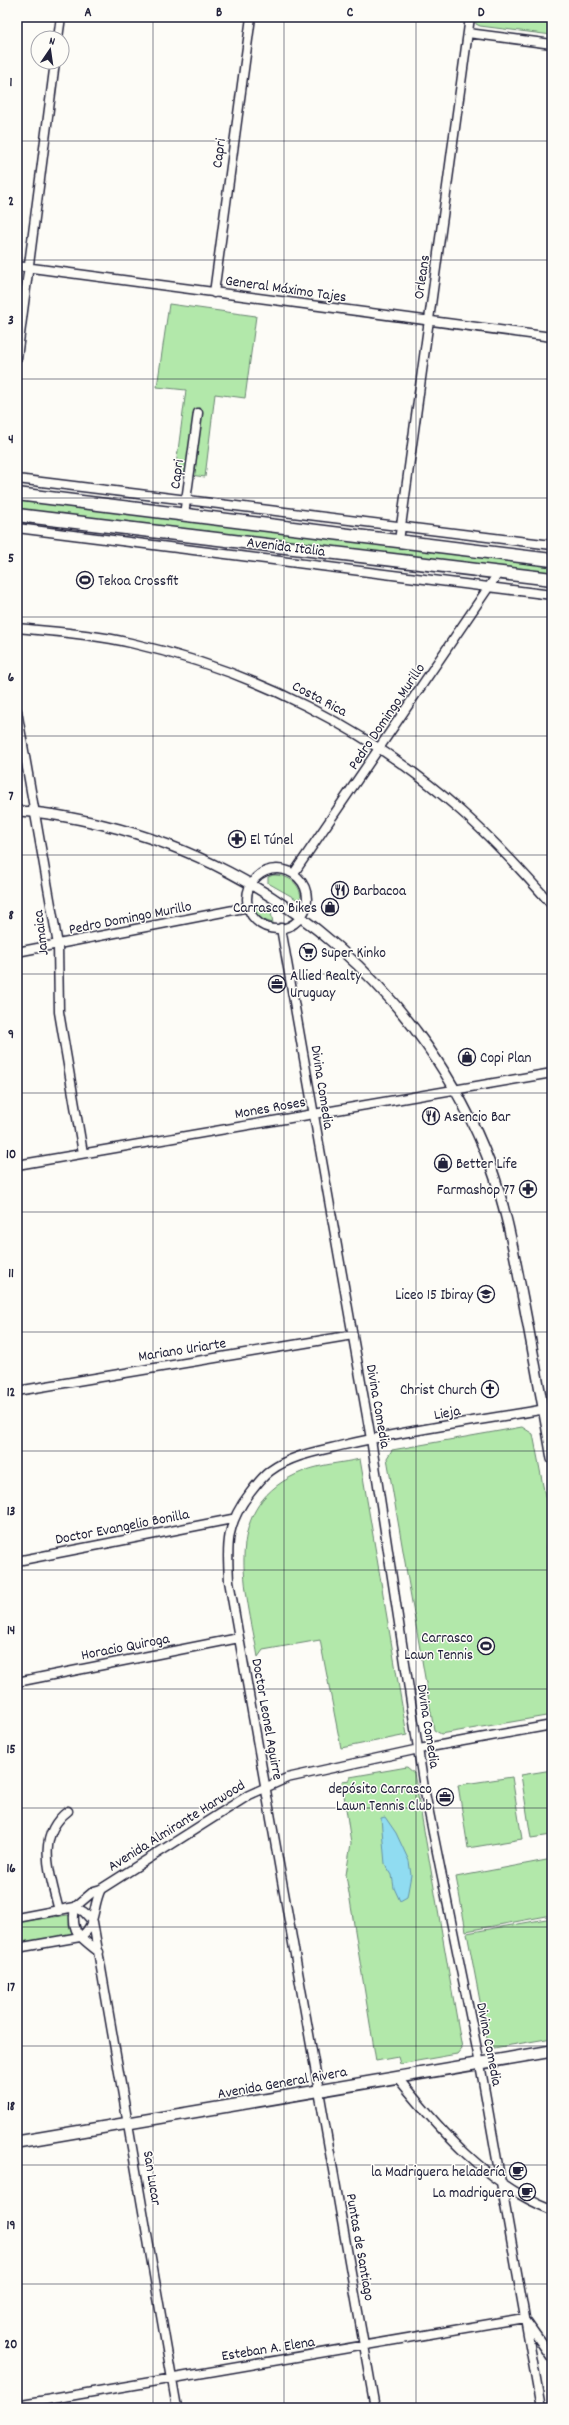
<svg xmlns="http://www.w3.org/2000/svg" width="569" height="2425" viewBox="0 0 569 2425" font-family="Dekko,sans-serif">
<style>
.green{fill:#b2e8aa;stroke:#6a8572}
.water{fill:#90dcf1;stroke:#6492a8}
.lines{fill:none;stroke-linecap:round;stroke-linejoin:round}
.minor-casing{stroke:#22223b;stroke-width:11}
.tertiary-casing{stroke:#22223b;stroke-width:12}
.secondary-casing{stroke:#22223b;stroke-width:14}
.primary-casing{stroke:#22223b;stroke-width:15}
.minor{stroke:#fdfcf7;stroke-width:8}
.tertiary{stroke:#fdfcf7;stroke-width:9}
.secondary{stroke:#fdfcf7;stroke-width:11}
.primary{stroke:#fdfcf7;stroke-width:12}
.grid{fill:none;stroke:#22223b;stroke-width:1;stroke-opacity:0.55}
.labels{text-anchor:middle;stroke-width:3;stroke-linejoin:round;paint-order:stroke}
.street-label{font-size:15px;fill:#22223b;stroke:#fdfcf7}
.poi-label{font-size:15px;fill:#22223b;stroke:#fdfcf7;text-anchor:start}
.neatline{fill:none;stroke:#22223b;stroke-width:1.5}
.grid-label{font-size:13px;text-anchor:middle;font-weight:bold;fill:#22223b}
</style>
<rect width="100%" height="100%" fill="#fdfcf7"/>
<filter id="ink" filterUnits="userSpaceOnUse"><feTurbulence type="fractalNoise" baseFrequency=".025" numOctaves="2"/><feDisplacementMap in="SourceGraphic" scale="8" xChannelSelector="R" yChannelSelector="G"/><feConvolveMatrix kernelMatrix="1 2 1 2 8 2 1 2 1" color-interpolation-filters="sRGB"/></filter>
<g filter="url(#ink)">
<path class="green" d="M475,17h77v18l-72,-9 -4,-2z
M169,304l87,12 -11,82 -30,-4 -10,83 -30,-4 11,-83 -29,-3z
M17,500l535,64v9l-535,-63z
M273,875c14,0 25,6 28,21l-3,4 -30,-17v-6z
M264,906l6,1 3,16 -13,-4 -6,-7 1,-4z
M522,1427l11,7 19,98v11l-6,1 6,32v139l-111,19 -7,-4 -47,-272 5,-8z
M360,1459l47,276 -66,13 -21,-108 -57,10 -5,7c-12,-67 -40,-153 46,-186 18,-7 38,-8 56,-12z
M407,1767l7,6 48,275 -5,6 -57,10 -2,-7 -22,4 -30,-186 5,-32 -9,-62 8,-1v-3z
M552,1770v65l-21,3 -10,-63z
M512,1777l10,62 -54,9 -10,-63z
M552,1859v56l-86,16 -10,-54z
M68,1915l2,2 -1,8 3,7 -2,3 -53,8v-21z
M552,1918v120l-58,10 -6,-5 -21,-110z"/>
<path class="water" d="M385,1817l11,16 13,28 2,14 -4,22 -7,4 -6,-13 -2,-13 -7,-11 -4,-46z"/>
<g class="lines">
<g class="minor-casing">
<path id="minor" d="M468,33l84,11
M58,38l3,-21
M17,266l535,71
M214,293l37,-276
M17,358l38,-296
M17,479l535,66
M184,515l14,-102
M17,528l535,67
M399,541l71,-524
M17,628c38,4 77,6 114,15 123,28 236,85 330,168 33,29 62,61 91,94
M17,711l41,234 1,67 24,141
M247 899a30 30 0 1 1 60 0a30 30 0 1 1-60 0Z
M294,873l205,-301
M281,928l90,511 53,349 56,276 61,344
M17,952l232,-45
M17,1165l535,-92
M17,1391l336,-56
M17,1561l215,-42
M17,1682l222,-44
M59,1911c-8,-35 -25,-74 9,-100
M17,1918l58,-11 19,-16 7,-2 148,-94 38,-17 132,-29 133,-24
M17,1948l63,-11c17,-11 12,-31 21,-48
M99,1952c-18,-14 -29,-19 -24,-45l9,5 9,10 84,486
M397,2077c43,53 90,108 155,133
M17,2405l507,-87 28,40
M375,2408l-146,-827c-2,-38 -3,-57 21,-88 6,-8 12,-16 20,-22 21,-16 49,-20 74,-26 68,-16 139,-25 208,-37"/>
</g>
<g class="tertiary-casing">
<path id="tertiary" d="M17,811c30,1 58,7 87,14 174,42 322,171 386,339 16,43 24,89 33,135 10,53 20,106 29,160"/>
</g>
<g class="secondary-casing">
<path id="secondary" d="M17,2142l535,-91"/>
</g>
<g class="primary-casing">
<path id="primary" d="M17,494l535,66
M17,515l535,64"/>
</g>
<use href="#minor" class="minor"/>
<use href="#tertiary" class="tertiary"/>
<use href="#secondary" class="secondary"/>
<use href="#primary" class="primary"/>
</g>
</g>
<path class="grid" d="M153,17v2391M284,17v2391M416,17v2391M17,141h535M17,260h535M17,379h535M17,498h535M17,617h535M17,736h535M17,855h535M17,974h535M17,1093h535M17,1212h535M17,1332h535M17,1451h535M17,1570h535M17,1689h535M17,1808h535M17,1927h535M17,2046h535M17,2165h535M17,2284h535"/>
<defs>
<g id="stadium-ring" transform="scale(0.9)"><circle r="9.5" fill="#fdfcf7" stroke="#22223b" stroke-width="1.5"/><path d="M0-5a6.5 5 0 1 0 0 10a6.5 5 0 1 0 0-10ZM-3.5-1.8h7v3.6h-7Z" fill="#22223b"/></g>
<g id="pharmacy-ring" transform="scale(0.9)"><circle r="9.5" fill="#fdfcf7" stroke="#22223b" stroke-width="1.5"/><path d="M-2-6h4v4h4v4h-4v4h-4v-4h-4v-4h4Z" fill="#22223b"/></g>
<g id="restaurant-ring" transform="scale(0.9)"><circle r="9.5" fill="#fdfcf7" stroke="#22223b" stroke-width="1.5"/><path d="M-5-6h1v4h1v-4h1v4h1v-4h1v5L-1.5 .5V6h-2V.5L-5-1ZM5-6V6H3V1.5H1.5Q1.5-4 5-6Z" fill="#22223b"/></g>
<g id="shop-ring" transform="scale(0.9)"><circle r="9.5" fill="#fdfcf7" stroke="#22223b" stroke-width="1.5"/><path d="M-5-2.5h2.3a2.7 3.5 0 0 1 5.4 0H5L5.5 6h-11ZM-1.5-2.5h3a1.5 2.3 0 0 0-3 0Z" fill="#22223b"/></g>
<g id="supermarket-ring" transform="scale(0.9)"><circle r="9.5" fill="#fdfcf7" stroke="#22223b" stroke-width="1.5"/><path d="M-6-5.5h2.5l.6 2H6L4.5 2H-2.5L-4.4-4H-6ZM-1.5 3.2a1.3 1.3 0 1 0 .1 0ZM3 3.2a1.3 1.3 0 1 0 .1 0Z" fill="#22223b"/></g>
<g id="office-ring" transform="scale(0.9)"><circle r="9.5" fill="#fdfcf7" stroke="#22223b" stroke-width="1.5"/><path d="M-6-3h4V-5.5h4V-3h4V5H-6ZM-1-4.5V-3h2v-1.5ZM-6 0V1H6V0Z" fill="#22223b"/></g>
<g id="school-ring" transform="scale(0.9)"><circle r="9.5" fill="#fdfcf7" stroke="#22223b" stroke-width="1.5"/><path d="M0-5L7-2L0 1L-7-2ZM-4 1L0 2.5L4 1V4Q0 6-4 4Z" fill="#22223b"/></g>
<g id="church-ring" transform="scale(0.9)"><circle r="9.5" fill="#fdfcf7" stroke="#22223b" stroke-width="1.5"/><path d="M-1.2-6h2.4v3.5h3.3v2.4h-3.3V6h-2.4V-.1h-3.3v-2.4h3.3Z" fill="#22223b"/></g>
<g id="cafe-ring" transform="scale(0.9)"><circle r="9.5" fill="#fdfcf7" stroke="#22223b" stroke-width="1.5"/><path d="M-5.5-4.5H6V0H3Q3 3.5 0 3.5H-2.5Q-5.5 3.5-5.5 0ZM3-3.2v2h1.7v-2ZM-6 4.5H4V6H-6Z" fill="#22223b"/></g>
</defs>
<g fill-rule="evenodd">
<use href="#stadium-ring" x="85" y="580"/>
<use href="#pharmacy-ring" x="237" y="839"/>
<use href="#restaurant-ring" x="340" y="890"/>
<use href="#shop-ring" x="330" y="907"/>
<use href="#supermarket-ring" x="308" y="952"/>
<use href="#office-ring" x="277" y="984"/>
<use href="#shop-ring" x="467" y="1057"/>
<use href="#restaurant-ring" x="431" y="1116"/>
<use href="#shop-ring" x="443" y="1163"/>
<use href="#pharmacy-ring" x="528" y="1189"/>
<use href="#school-ring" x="486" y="1294"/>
<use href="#church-ring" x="490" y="1389"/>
<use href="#stadium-ring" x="486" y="1646"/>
<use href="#office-ring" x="445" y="1797"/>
<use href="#cafe-ring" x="518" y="2171"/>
<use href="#cafe-ring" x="527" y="2192"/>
</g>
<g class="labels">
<g class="street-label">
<text transform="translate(218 153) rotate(-82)" y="5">Capri</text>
<text transform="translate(421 277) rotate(-82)" y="5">Orleans</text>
<text transform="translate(286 288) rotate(8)" y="5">General Máximo Tajes</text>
<text transform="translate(176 474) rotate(-82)" y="5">Capri</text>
<text transform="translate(286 546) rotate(7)" y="5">Avenida Italia</text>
<text transform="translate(320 698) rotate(28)" y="5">Costa Rica</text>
<text transform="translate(386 716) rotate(-56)" y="5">Pedro Domingo Murillo</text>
<text transform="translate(130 917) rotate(-11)" y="5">Pedro Domingo Murillo</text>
<text transform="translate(40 933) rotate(-97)" y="5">Jamaica</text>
<text transform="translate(323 1087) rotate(81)" y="5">Divina Comedia</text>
<text transform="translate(270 1107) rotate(-10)" y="5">Mones Roses</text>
<text transform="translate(182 1349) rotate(-9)" y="5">Mariano Uriarte</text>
<text transform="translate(379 1406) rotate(80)" y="5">Divina Comedia</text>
<text transform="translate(447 1412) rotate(-10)" y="5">Lieja</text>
<text transform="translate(122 1526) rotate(-11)" y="5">Doctor Evangelio Bonilla</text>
<text transform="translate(125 1646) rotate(-11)" y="5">Horacio Quiroga</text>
<text transform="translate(268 1719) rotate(80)" y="5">Doctor Leonel Aguirre</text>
<text transform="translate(429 1726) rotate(81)" y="5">Divina Comedia</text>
<text transform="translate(176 1825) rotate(-32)" y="5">Avenida Almirante Harwood</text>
<text transform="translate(490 2044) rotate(79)" y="5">Divina Comedia</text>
<text transform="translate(282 2082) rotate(-10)" y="5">Avenida General Rivera</text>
<text transform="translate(153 2178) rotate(81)" y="5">San Lucar</text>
<text transform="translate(361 2247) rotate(80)" y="5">Puntas de Santiago</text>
<text transform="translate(268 2348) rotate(-9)" y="5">Esteban A. Elena</text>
</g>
<g class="poi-label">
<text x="98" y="585">Tekoa Crossfit</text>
<text x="250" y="844">El Túnel</text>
<text x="353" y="895">Barbacoa</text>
<text x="317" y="912" text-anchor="end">Carrasco Bikes</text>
<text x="321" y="957">Super Kinko</text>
<text x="290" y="980">Allied Realty<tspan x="290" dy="17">Uruguay</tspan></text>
<text x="480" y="1062">Copi Plan</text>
<text x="444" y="1121">Asencio Bar</text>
<text x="456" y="1168">Better Life</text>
<text x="515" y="1194" text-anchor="end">Farmashop 77</text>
<text x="473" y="1299" text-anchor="end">Liceo 15 Ibiray</text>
<text x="477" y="1394" text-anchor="end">Christ Church</text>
<text x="473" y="1642" text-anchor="end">Carrasco<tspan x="473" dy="17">Lawn Tennis</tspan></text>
<text x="432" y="1793" text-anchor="end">depósito Carrasco<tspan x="432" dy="17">Lawn Tennis Club</tspan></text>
<text x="505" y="2176" text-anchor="end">la Madriguera heladería</text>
<text x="514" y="2197" text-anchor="end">La madriguera</text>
</g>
</g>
<rect width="569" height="2425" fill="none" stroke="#fdfcf7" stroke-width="44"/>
<g transform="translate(50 50) rotate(13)"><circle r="19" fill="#fdfcf7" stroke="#a5a5ac"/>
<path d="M0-3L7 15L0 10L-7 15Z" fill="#22223b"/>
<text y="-6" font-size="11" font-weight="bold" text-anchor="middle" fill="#22223b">N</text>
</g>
<rect x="22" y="22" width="525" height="2381" class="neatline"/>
<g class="grid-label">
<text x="88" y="16">A</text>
<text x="219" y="16">B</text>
<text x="350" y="16">C</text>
<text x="481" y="16">D</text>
<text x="11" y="86">1</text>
<text x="11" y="205">2</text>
<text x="11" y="324">3</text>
<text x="11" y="443">4</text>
<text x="11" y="562">5</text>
<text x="11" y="681">6</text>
<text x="11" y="800">7</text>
<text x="11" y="919">8</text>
<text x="11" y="1038">9</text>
<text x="11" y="1158">10</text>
<text x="11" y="1277">11</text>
<text x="11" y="1396">12</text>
<text x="11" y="1515">13</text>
<text x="11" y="1634">14</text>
<text x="11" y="1753">15</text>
<text x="11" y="1872">16</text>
<text x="11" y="1991">17</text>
<text x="11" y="2110">18</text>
<text x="11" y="2229">19</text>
<text x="11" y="2348">20</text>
</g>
</svg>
